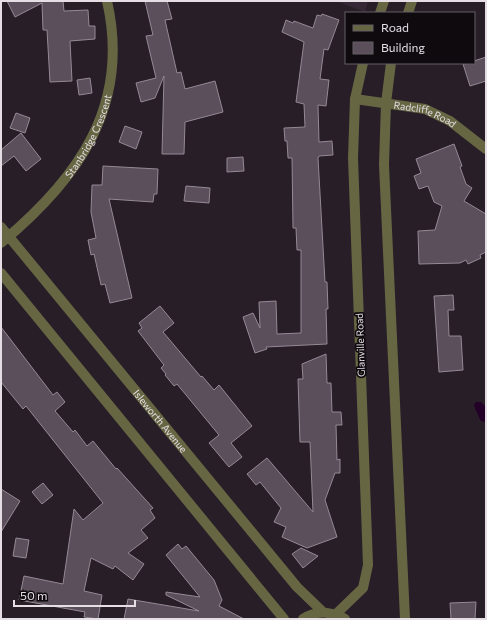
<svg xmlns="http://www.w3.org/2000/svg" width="487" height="620" viewBox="0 0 487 620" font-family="Commissioner,sans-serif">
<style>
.built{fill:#352735}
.water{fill:#230027}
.building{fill:#5a4f5b;stroke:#948995}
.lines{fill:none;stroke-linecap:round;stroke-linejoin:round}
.street{stroke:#666643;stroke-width:10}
.labels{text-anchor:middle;stroke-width:3.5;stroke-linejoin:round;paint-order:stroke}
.street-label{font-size:10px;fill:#e5dee5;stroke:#0e0a0e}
</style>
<rect width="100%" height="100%" fill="#271e28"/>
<path class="built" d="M336,1h32l-3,11z"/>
<path class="water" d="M476,402h5l5,5v15l-5,-1c-3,-5 -5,-11 -7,-16z"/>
<path class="building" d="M7,1h56l1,10 24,-1 1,16h6v13l-25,2 2,40 -22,1 -3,-52h-4l-1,-27 -27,14z
M145,1h22l5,18 -7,1 12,53 4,-1 4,17 30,-8 8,31 -38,10 -1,32h-22l2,-78 -9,22 -14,4 -5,-19 20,-5 -10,-42 7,-1z
M322,14l17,6 -11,30 -4,-1 -4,30 9,1 -3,26 -8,-1 1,37 13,-1 1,14 -14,1 -1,2 7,124h2l1,27h-2l1,35 -61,3 1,2 -12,4 -12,-36 10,-4 7,15 -1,-26 17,-1 1,33 24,-1v-83h-4l-1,-22h-3l-1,-70h-4l-1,-17h-2l-1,-13 21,-1 -1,-23 -8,-2 8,-60 -22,-10 4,-12 7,3 1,-2 19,7 4,-13 4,1z
M486,57v24l-16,5 -7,-22 11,-1v-2z
M90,78l2,15 -13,2 -2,-15z
M16,113l14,5 -5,15 -15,-5z
M125,126l17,6 -6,17 -17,-7z
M21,133l20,26 -15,12 -12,-15 -13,10v-16z
M454,144l8,22 -2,1 6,17 6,4 -8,13 22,13v38l-6,3 1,3 -13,6 -2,-4 -6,3 -41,1 -1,-33 17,-1 7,-24 -8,-4 -6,-16 -9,3 -5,-13 7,-3 -5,-14z
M243,157l1,14 -17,1v-14z
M103,166l55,3 -1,25h-3l-1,8 -44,-3 23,99 -22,5 -5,-19 -4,1 -7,-31 -3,1 -3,-15 8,-2 -5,-26 1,-27h10z
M186,186l24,2 -1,15 -25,-2z
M453,295l1,15h-6l1,26h12l2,34 -24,2 -5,-76z
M160,306l14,17 -11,9 38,45 1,-1 12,14 5,-5 33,41 -21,17 11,14 -13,10 -20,-24 10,-8 -42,-51 -3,2 -9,-11 1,-1 -5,-6 3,-3 -26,-34 4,-3 -3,-5z
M1,327l52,68 4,-3 8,10 -10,9 18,21 2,-2 12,16 6,-5 23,28 1,-1 36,40 -3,2 5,8 -14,12 7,8 -20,15 16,11 -11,16 -18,-14 -2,3 -22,-11 -7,33 18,4 -4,24 -14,-2 1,-5 -66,-12 5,-24 39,8 11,-75 9,11 20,-17 -77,-97 -3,3 -22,-27z
M326,354l1,29h4l1,29h9l1,13h-6l1,35 3,-1v14h-5l-10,27 12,37 -30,11 -25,-11 4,-10 -12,-5 7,-14 -21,-26 -4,3 -9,-11 20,-16 46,54 -3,-70h-10l-2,-63h5l-1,-15z
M43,483l10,12 -11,9 -10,-12z
M1,489l19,12 -19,31z
M16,538l13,2 -3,18 -13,-2z
M178,544l4,5 4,-3 28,34 8,20 -3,6 25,13h-120l4,-20 71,12 -33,-16v-3l34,5 -34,-42z
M301,548l17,8 -15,12 -11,-14z
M476,602l-1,17h-24l-1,-16z"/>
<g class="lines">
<g class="street">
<path d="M380,13l4,-12"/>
<path d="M408,13l4,-12"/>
<path d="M391,63l-5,40 -2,62 21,454"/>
<path id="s1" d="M355,99l70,10 25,12 36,28"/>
<path id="s2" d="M1,227l296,360 26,25"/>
<path id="s3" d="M1,243c77,-64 130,-137 106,-242"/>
<path d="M1,273l283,346"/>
<path d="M336,614l27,-26 5,-23 -15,-407 2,-59 8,-36"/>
<path d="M303,619c14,-9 27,-8 42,0"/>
</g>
</g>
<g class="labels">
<g class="street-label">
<text dy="4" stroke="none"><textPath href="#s1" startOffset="72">Radcliffe Road</textPath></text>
<text dy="4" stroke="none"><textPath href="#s3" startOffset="140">Stanbridge Crescent</textPath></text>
<text transform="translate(360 345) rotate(-92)" y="4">Glanville Road</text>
<text dy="4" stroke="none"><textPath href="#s2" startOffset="251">Isleworth Avenue</textPath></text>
</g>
</g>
<rect width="487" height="620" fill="none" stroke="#e5dee5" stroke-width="4"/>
<rect x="345" y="12" width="130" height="52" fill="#0e0a0e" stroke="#645f64"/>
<rect x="353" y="25" width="20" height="6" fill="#666643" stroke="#645f64"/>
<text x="381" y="32" font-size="12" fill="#e5dee5">Road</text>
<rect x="353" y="42" width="20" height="12" fill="#5a4f5b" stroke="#645f64"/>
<text x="381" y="52" font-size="12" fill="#e5dee5">Building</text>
<path d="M14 600v6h121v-6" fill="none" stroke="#e5dee5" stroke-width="2"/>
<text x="20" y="600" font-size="12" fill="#e5dee5" stroke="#0e0a0e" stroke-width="3" paint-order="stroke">50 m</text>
</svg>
